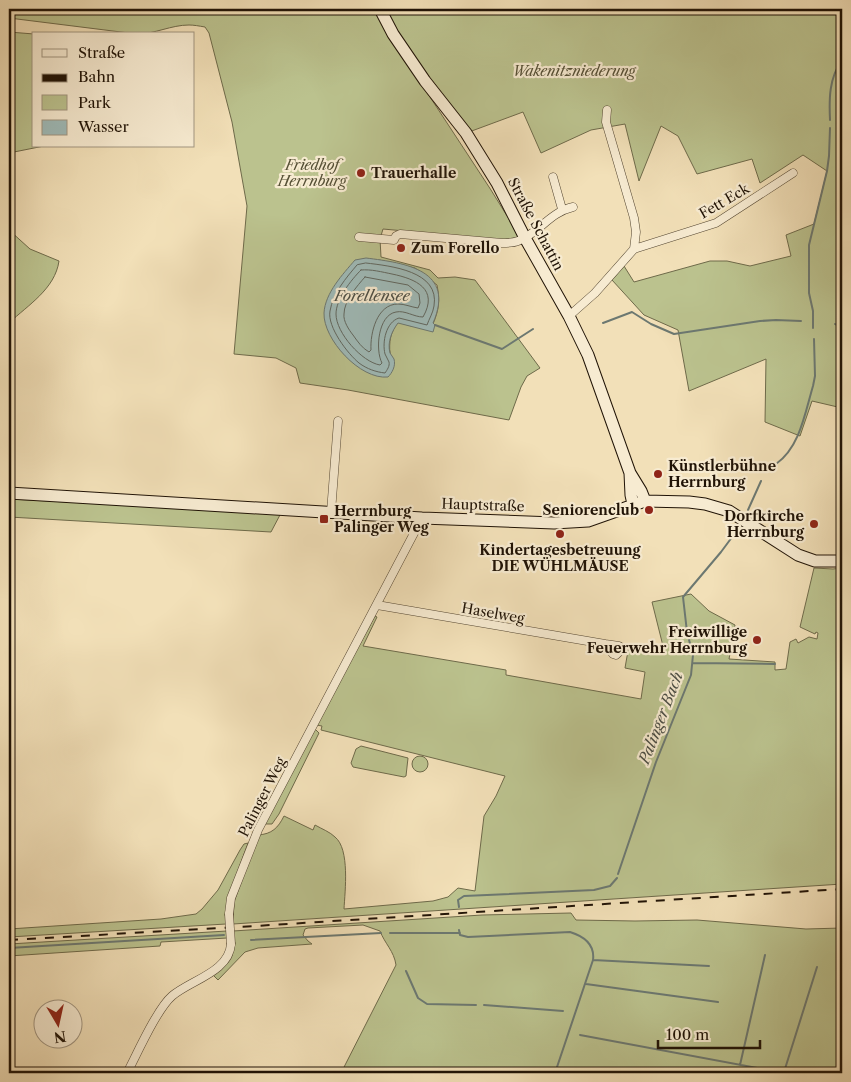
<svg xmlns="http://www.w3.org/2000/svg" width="851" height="1082" viewBox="0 0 851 1082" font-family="'Libre Caslon Text',serif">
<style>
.green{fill:#bbc28e;stroke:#6e6a4a;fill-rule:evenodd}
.water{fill:#9fbbb9;stroke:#6c7871}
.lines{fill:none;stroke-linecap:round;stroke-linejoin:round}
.shore{stroke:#606760;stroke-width:1}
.stream{stroke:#6c7871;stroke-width:2}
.street-casing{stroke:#544632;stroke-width:9}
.secondary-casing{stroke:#201306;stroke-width:13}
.street{stroke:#f7ebd1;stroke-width:8}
.secondary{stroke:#f7ebd1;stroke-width:11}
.rail{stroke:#201306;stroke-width:2;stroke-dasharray:9 9;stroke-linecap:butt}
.street-bridge-casing{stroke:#544632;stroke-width:9;stroke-linecap:butt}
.street-bridge{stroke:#f7ebd1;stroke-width:8}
.poi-dot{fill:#8f2418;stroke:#f7ebd1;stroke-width:2}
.labels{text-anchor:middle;stroke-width:4.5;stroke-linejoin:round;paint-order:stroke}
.park-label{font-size:14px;font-style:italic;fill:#565036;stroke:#f7ebd1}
.poi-label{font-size:14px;font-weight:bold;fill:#201306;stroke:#f7ebd1;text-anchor:start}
.street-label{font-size:14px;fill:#201306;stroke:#f7ebd1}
.water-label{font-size:15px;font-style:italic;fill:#4c4e45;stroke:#f7ebd1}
</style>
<rect width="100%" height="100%" fill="#f2e0b8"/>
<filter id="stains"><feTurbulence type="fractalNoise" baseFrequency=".004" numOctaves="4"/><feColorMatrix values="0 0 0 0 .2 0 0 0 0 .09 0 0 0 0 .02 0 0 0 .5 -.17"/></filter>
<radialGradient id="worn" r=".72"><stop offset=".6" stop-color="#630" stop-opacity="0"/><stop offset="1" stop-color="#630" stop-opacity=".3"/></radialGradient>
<path class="green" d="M9,9h367l14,27 101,154 29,47 -18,3 -119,-11 -3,10 1,18 49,13 8,8 17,-1 20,3 65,88 -13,8 -6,11 -12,33 -161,-30 -48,-7 -4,-15 -20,-10 -42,-4 13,-148 -15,-84 -23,-89 -4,-6c-6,-1 -11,-2 -16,-2 -18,0 -34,9 -52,9l-128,-16zM379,260l36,8 22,17c3,15 2,25 -4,39l-22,2 -13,-4c-8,11 -9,20 -8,32z
M385,9h457v399l-30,-7 -12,35 -35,-14 1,-63 -77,32 -11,-61 -34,-15 -32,-35 12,-14 10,16 76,-21h17l23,5 41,-10 -5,-21 28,-11 13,-53 -24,-16 -43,28 -8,-24 -55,15 -19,-38 -17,-10 -22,55 -14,-57 -34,6 -50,23 -18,-41 -54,20c-32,-37 -61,-80 -84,-123z
M9,32l25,2v112h10l-35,7z
M9,230l21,19 29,12c-4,28 -31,44 -50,62z
M9,499l272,14 -10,19 -262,-15z
M814,568l19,1 9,-1v76l-3,16 3,3v221l-609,40 1,-22 24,-67c14,-1 20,-7 26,-19l29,14 2,-5c7,4 15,7 20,12 15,12 10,54 9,72l89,-8 15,-4 10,-9 17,3 9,-75 12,-20 9,-20 -184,-46 1,-4 -6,-1 59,-109 2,1 -14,29 143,24v5l135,24 4,-27 -20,-4 4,-23 35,5 -12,-48 39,-8 18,17 26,14 -6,34 46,3v8l11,-1 4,-27 6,-3 2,4 11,-6 8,2 1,-6 -2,-1 -1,2 -15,-7z
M315,729l4,4 -40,81 -7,10h-7z
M361,746l47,12 -2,18 -2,1 -51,-10 -2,-4 5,-14z
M412 764a8 8 0 1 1 16 0a8 8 0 1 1-16 0Z
M248,843l-21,58 -1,23 -217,13v-8l152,-10 35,-5 6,-5 16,-19 22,-40 4,-6z
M571,913l5,7 59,1 62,-1 109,9 36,-1v145h-501l55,-108c-2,-14 -11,-21 -16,-34l-17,-6 -55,3 -3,1 -2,6 5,6 4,3 -54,4 -13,4 -27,28 -5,-5c22,-15 21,-19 20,-44l249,-16z
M227,931v7l-66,4 -1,4 -151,10v-12z"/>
<path class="water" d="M366,258c40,5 90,12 67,65l2,2 -2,7 -35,-9c-6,8 -11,19 -8,30 1,2 3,4 4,6 2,7 -2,14 -6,18 -28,3 -65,-38 -64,-64 1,-20 19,-39 31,-53z"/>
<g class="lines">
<path class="shore" d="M366,263c25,3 74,8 68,43 -1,7 -5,13 -7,19l-28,-7c-13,4 -17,24 -14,36 1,3 3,5 4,8 1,4 -2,8 -4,11 -9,-1 -18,-4 -26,-10 -11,-9 -32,-36 -29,-52 3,-18 16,-33 27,-46z
M361,270c10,-1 21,2 31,4 24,5 47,15 31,43 -9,0 -18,-7 -27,-5 -18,3 -21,38 -14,51l-2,2c-18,-3 -44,-32 -44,-51 0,-15 15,-34 25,-44z
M365,277l43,8 11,9 1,9 -2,5c-7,-1 -13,-4 -20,-4 -21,0 -28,29 -27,46l-2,2c-7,-4 -11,-10 -16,-17 -4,-5 -10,-14 -9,-21 0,-13 13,-28 21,-37z"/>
<path class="stream" d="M830,120c-1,-21 -1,-42 12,-60
M603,323l29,-11 19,12 23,10 86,-13 16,-1 25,1
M835,324l7,4
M435,325l67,24 31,-20
M813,328v-17l-4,-18v-48l18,-74 2,-15 1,-28
M776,464c24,-17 29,-51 37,-78l2,-10 -1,-37
M748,510l13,-29
M693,663l82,1
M618,874l38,-112 35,-87 2,-20 -6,-23 -4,-35 38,-45 20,-27
M459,907l-1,-7 6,-4 130,-6 16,-4 7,-8
M459,930l1,5 8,2 102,-5c13,4 25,12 23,28l-38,113
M390,933h70
M251,940l130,-7
M9,948l215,-13
M593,960l116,6
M406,971l12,27 9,6 49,1
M586,984l132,18
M484,1005l79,6
M580,1035l204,38
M740,1065l25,-110
M784,1072l33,-105"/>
<g class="street-casing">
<path id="street" d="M607,110l-1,12 28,96 2,14 -2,17
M553,177l9,32
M359,237l35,3 2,-4 4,-2 102,9c6,0 11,0 16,-2 20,-7 32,-29 55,-34
M569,316l26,-23 39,-44 82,-26 77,-50
M331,512l7,-91
M377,605l228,39 8,10 3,1 4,-4 -1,-5 -14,-2
M229,914l2,-16 27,-68 164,-312
M127,1073c10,-19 30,-64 45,-77 19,-16 57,-24 59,-52"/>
</g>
<g class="secondary-casing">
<path id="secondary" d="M380,9l13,25 32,47 41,52 31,50 28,55 44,78 19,39 42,118 11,18 4,10
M630,473l1,22 2,9
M9,493l413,25 132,5 34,-2 57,-20 44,1 16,2 24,7 69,44 17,6h27"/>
</g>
<use href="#street" class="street"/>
<use href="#secondary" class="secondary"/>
<path class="rail" d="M9,940l246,-14 587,-37"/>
<g class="street-bridge-casing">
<path id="street-bridge" d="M229,914l2,30"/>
</g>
<use href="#street-bridge" class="street-bridge"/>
</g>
<g class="poi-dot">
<circle cx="361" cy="173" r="5"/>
<circle cx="401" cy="248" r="5"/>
<circle cx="658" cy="474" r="5"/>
<circle cx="649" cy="510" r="5"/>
<rect x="319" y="514" width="10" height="10" rx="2.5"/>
<circle cx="814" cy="524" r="5"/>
<circle cx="560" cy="534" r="5"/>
<circle cx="757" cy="640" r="5"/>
</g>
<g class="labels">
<g class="park-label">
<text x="574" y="76">Wakenitzniederung</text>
<text x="312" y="170">Friedhof<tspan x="312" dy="16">Herrnburg</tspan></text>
</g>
<g class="poi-label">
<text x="371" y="178">Trauerhalle</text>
<text x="411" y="253">Zum Forello</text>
<text x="668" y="471">Künstlerbühne<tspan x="668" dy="16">Herrnburg</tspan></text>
<text x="639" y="515" text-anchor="end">Seniorenclub</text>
<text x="334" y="516">Herrnburg<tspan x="334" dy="16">Palinger Weg</tspan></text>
<text x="804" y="521" text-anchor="end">Dorfkirche<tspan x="804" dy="16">Herrnburg</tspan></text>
<text x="560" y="555" text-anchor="middle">Kindertagesbetreuung<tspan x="560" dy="16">DIE WÜHLMÄUSE</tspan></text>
<text x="747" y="637" text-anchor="end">Freiwillige<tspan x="747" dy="16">Feuerwehr Herrnburg</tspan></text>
</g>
<g class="street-label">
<text transform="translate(724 201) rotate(-30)" y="5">Fett Eck</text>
<text transform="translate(536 224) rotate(62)" y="5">Straße Schattin</text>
<text transform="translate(483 505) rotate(2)" y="5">Hauptstraße</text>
<text transform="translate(493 613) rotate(10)" y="5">Haselweg</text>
<text transform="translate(262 797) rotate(-63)" y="5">Palinger Weg</text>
</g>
<g class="water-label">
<text x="372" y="301">Forellensee</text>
<text transform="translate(661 718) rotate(-69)" y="5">Palinger Bach</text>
</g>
</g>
<rect width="851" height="1082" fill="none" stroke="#f2e0b8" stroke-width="30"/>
<rect x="10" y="10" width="831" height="1062" fill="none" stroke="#201306" stroke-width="2.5"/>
<rect x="15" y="15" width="821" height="1052" fill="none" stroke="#201306"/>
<rect x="32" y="32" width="162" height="115" fill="#f7ebd1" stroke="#a19580"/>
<rect x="42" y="49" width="25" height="8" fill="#f7ebd1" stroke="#a19580"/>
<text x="78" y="58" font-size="15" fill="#201306">Straße</text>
<rect x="42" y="74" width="25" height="8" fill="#201306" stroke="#a19580"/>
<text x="78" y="82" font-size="15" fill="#201306">Bahn</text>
<rect x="42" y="95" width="25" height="15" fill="#bbc28e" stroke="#a19580"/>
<text x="78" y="108" font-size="15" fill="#201306">Park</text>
<rect x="42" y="120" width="25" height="15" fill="#9fbbb9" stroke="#a19580"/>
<text x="78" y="132" font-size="15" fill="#201306">Wasser</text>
<g transform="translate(58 1024) rotate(171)"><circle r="24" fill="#f7ebd1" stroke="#a19580"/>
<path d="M0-4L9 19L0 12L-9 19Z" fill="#8f2418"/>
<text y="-8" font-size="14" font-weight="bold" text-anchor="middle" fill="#201306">N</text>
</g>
<path d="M658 1040v8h102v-8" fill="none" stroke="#201306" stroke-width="2.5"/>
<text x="666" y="1040" font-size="15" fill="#201306" stroke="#f7ebd1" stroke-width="4" paint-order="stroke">100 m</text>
<rect width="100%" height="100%" filter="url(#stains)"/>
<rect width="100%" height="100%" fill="url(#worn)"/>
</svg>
